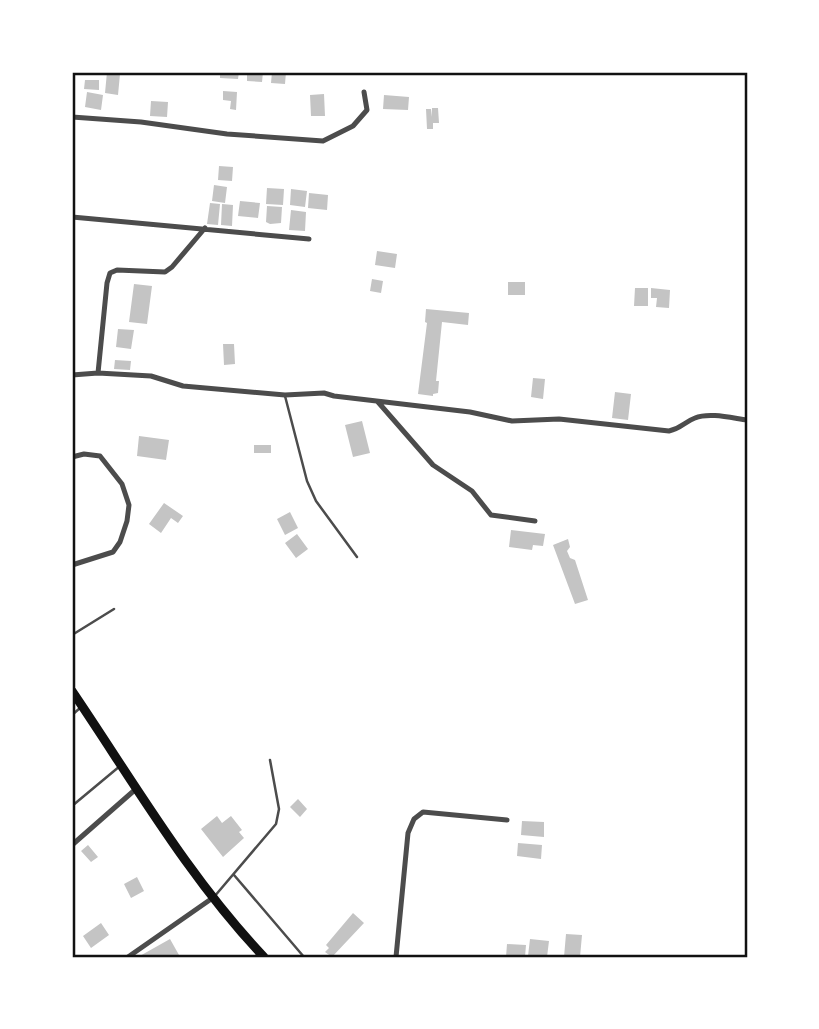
<svg xmlns="http://www.w3.org/2000/svg" width="819" height="1029" viewBox="0 0 819 1029" font-family="'Work Sans',sans-serif">
<style>
.building{fill:#c4c4c4}
.lines{fill:none;stroke-linecap:round;stroke-linejoin:round}
.service{stroke:#4c4c4c;stroke-width:2.5}
.minor{stroke:#4c4c4c;stroke-width:5}
.trunk{stroke:#111;stroke-width:9}
.neatline{fill:none;stroke:#111;stroke-width:2.5}
</style>
<rect width="100%" height="100%" fill="#fff"/>
<path class="building" d="M107,72l13,2 -2,21 -13,-2z
M220,72h19l-1,7 -18,-1z
M247,72h16l-1,10 -15,-1z
M272,72h14l-1,12 -14,-1z
M85,80h14v10l-15,-1z
M223,91l14,1 -1,18 -6,-1 1,-8 -8,-1z
M87,92l16,3 -2,15 -16,-3z
M324,94l1,22h-14l-1,-21z
M384,95l25,2 -1,13 -25,-1z
M151,101l17,1 -1,15 -17,-1z
M432,108h6l1,15h-6v6h-6l-1,-20h5l1,8z
M219,166l14,1 -1,14 -14,-1z
M214,185l13,2 -2,16 -13,-2z
M267,188l17,1 -1,16 -17,-1z
M291,189l16,2 -2,16 -15,-2z
M309,193l19,2 -1,15 -19,-2z
M240,201l20,2 -2,15 -20,-2z
M210,203l10,1 -2,21 -11,-1z
M222,204l11,1 -1,21 -11,-1z
M267,206l15,1 -1,16 -11,1 -4,-2z
M291,210l15,2 -1,19 -16,-1z
M377,251l20,3 -2,14 -20,-3z
M372,279l11,2 -2,12 -11,-2z
M508,282h17v13h-17z
M134,284l18,2 -5,38 -18,-2z
M635,288h13v18h-14z
M651,288l19,2 -1,18 -13,-1 1,-9h-6z
M426,309l43,4 -1,12 -26,-3 -6,59h3l-1,12 -5,1v2l-15,-2 9,-71 -2,-1z
M118,329l16,1 -3,19 -15,-2z
M223,344h11l1,20 -11,1z
M115,360l16,1 -1,9 -16,-1z
M533,378l12,1 -2,20 -12,-2z
M615,392l16,2 -3,26 -16,-2z
M362,421l8,32 -17,4 -8,-32z
M139,436l30,4 -3,20 -29,-4z
M254,445h17v8h-17z
M164,503l19,13 -5,7 -7,-5 -10,15 -12,-9z
M290,512l8,16 -13,7 -8,-16z
M511,530l34,4 -2,12 -10,-1 -1,5 -23,-3z
M297,534l11,15 -12,9 -11,-15z
M568,539l2,8 -3,4 3,7 5,2 13,40 -13,4 -22,-59z
M298,799l9,10 -7,8 -10,-10z
M217,816l5,7 9,-7 11,14 -3,2 5,6 -21,19 -22,-28z
M522,821l22,1v15l-23,-2z
M518,843l24,2 -1,14 -24,-3z
M88,845l10,12 -7,5 -10,-11z
M137,877l7,14 -13,7 -7,-14z
M353,913l11,10 -32,34 -7,-5 4,-4 -3,-3z
M101,923l8,12 -18,13 -8,-12z
M566,934l16,1 -2,22h-16z
M170,939l9,16 -41,2z
M530,939l19,2 -2,16 -19,-1z
M507,944l19,1 -1,12h-19z"/>
<g class="lines">
<path class="service" d="M285,396l22,85 9,20 41,56
M72,635l42,-26
M72,715l8,-7
M72,806l48,-40
M234,875l70,82
M214,897l62,-73 3,-15 -9,-49"/>
<path class="minor" d="M72,117l69,5 86,12 96,7 30,-15 14,-16 -3,-18
M72,217l237,22
M98,373l9,-90 3,-10 7,-3 48,2 7,-5 33,-39
M72,375l26,-2 53,3 32,10 102,9 39,-2 10,3 136,16 42,9 47,-2 110,12c13,-3 15,-9 26,-13 14,-6 37,0 52,2
M378,402l55,63 39,26 19,24 44,6
M72,457l12,-3 16,2 22,28 7,21 -2,16 -7,21 -7,10 -41,13
M72,845l65,-57
M128,957l86,-60
M396,957l12,-124 6,-14 9,-7 84,8"/>
<path class="trunk" d="M72,691c61,90 117,187 192,266"/>
</g>
<rect width="819" height="1029" fill="none" stroke="#ffffff" stroke-width="147"/>
<rect x="74" y="74" width="672" height="882" class="neatline"/>
</svg>
